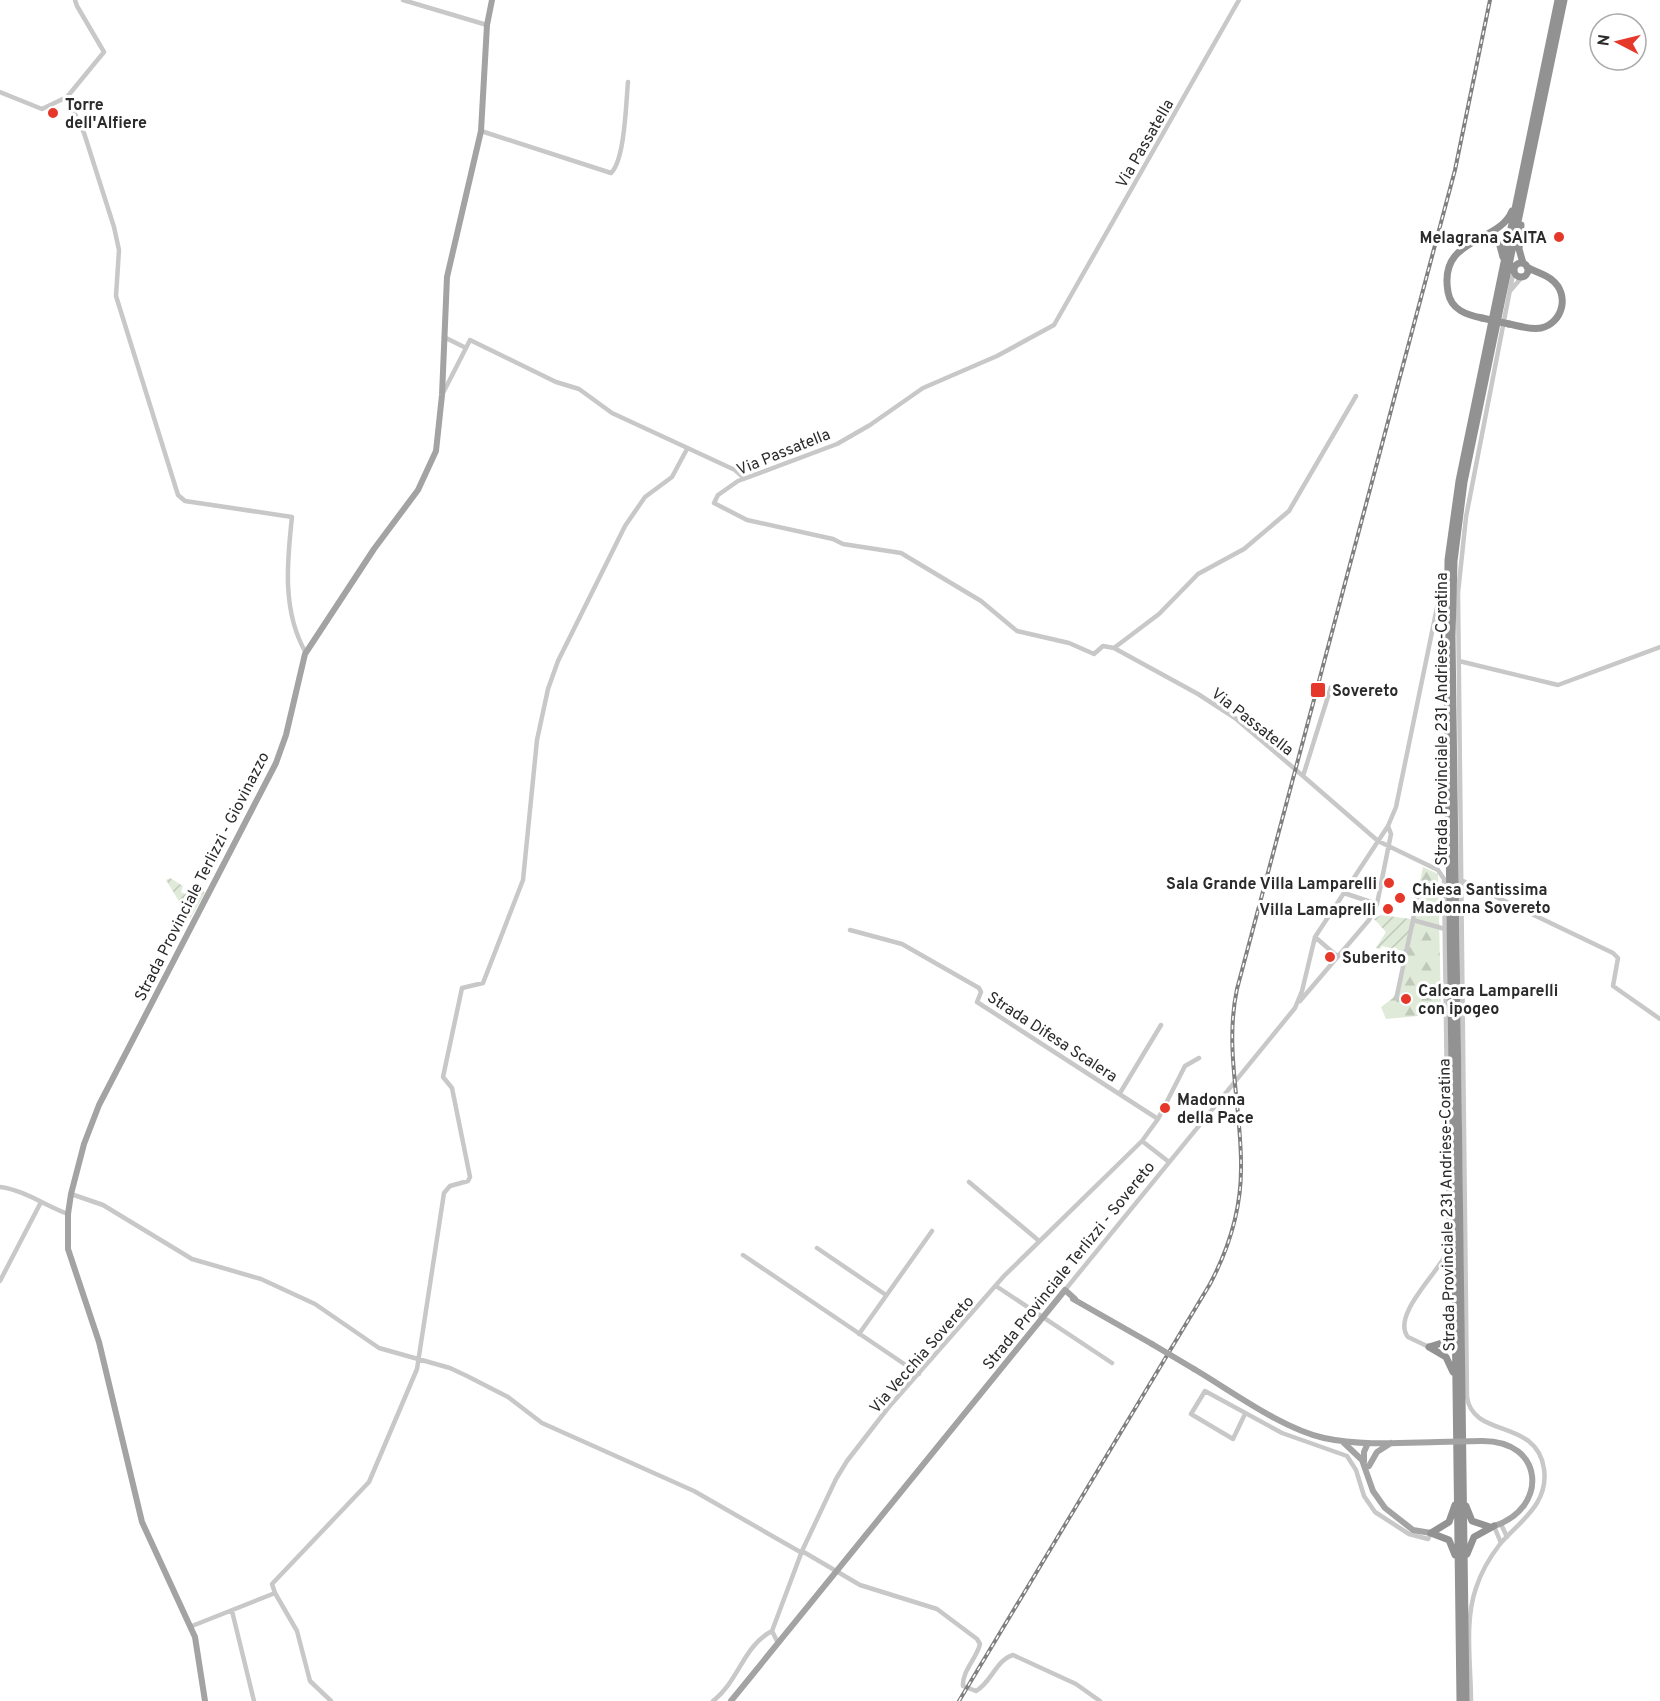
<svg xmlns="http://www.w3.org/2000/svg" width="1660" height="1701" viewBox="0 0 1660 1701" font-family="Overpass,sans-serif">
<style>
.forest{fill:url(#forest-firs)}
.garden{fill:url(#garden-furrows)}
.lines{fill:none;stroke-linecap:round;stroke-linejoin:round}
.minor{stroke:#c8c8c8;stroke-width:4.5}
.major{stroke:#a3a3a3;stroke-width:6}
.highway{stroke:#929292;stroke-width:7}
.rail-casing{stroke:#808080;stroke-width:4}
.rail{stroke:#fff;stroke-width:1.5;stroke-dasharray:4.5;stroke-linecap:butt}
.major-bridge{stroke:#a3a3a3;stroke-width:6}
.highway-bridge{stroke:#929292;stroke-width:7}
.poi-dot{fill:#e6382a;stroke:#fff;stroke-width:2}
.labels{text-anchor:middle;stroke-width:6;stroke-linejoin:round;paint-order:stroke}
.poi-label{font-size:16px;font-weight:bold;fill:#2b2b2b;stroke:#fff;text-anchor:start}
.street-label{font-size:16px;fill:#2b2b2b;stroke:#fff}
</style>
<defs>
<pattern id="forest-firs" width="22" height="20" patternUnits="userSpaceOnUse" patternTransform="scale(1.5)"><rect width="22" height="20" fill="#dfead8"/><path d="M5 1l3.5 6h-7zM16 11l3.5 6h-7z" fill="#c0c9ba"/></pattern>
<pattern id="garden-furrows" width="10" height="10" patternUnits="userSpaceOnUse" patternTransform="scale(1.5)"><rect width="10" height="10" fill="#dfead8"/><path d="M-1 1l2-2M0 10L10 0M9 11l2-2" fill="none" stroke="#c0c9ba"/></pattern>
</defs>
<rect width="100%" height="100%" fill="#fff"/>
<path class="forest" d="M1423,867l15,7 3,136 -12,-2v7l-43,4 -5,-12 12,-9 5,-8z"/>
<path class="garden" d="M170,878l13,8 -2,6 4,2 2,-2 3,1 7,-10 8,10 -15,26 -24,-39z
M1381,915l30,4 -4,33 -25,-6 -2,3 -4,-1 10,-16 -12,-13z"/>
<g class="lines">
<path class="minor" d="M403,0l84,25
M1239,0l-185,325 -57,31 -74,32 -53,37 -33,19 -99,37 -20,14 -4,8 33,17 86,19 10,5 58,9 80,48 36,30 52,12 25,11 9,-8 11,2 84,46 37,24 68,58
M0,92l42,17 25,-12 37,-45 -27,-46 -2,-6
M67,97l17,36 30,94 5,23 -3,46 62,199 7,6 107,16c-5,45 -10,95 14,136
M481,131l130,42c14,-13 15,-71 17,-91
M1510,291l12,-14
M466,348l4,-8 86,42 23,7 33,24 123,57 9,8
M443,393l23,-45 -22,-11
M1114,648l45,-34 39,-40 46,-25 45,-38 67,-115
M1459,661l99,24 102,-38
M1331,687l-28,89 75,65 60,29 6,9 5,356c-1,6 -1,13 -3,19 -9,20 -55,62 -38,83l21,10
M1461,880l152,73 5,5 -5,28 47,33
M1418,890l-5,30 32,9
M1462,892l18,-2
M1344,893l33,11
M850,930l52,14 77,44 2,4 -4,10 181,117
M1315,937l22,19
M1398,1000l-1,-5 16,-75
M1300,1001l69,-81 8,-16 14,-70 -3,-8
M1120,1093l41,-68
M1142,1141l27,21
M969,1182l69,58
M0,1187c24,3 44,18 68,27
M71,1194l32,11 89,54 69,20 54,25 64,44 71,20 17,8 41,21 34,26 152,68 108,62
M817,1248l69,47
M743,1255l176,119
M0,1281l40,-77
M996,1286l116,77
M1065,1290l230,-282 7,-17 13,-54 73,-111 8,-19 43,-209
M859,1334l73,-103
M1244,1416l-11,23 -42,-25 14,-23 77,42 65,23 9,14 8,26 11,16 34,22 19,5 3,-6
M1501,1524l6,13
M1494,1526l7,17
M802,1551l58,34 77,24 40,30 3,5c-3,14 -18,27 -17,42l13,5c15,-8 20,-31 37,-36l63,29 24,17
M275,1593l22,38 13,50 21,20
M232,1611l22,90
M192,1626l83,-33 -3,-9 97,-102 48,-113 27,-176 6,-7 18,-5 2,-4 -18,-89 -9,-11 19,-89 21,-5 40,-103 14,-140 11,-51 10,-28 67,-135 20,-29 27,-20 15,-28
M772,1631l6,12
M713,1701c26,-20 30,-55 59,-70l30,-80 34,-72 11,-18 41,-53 116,-132 138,-135 16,-22 27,-53 14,-8
M1471,1701c0,-36 -7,-79 5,-113 5,-16 14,-31 24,-44 20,-23 49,-40 44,-75 -7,-51 -71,-30 -77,-72l-9,-804 8,-76 48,-248"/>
<path class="major" d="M1073,1299l79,45
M1194,1369c39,23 87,59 130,69 37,8 76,5 114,4
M1481,1441c65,-1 67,68 13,85
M1343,1442l19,18 11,31 12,17 28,22 18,3
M1364,1462v-10l4,-9
M1369,1466l8,-14 14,-9
M205,1701l-10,-64 -53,-115 -43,-180 -31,-93v-35l3,-20 13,-50 15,-39 177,-342 10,-28 19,-81 69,-105 44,-59 18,-39 6,-56 5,-118 34,-146 6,-106 5,-25
M731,1701l334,-411 10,9"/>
<path class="highway" d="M1521,225l-2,24 4,14
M1484,235l15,7 4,15
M1514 270a7 7 0 1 1 14 0a7 7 0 1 1-14 0Z
M1482,318c-15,-3 -31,-8 -34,-26 -10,-56 51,-48 64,-81
M1509,324c10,2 22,6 32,4 22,-5 29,-34 11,-48 -6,-6 -17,-8 -25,-13
M1429,1347l16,-5 7,-18
M1429,1347l17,10 7,15
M1466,1506l6,15 18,6
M1431,1533l18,7 6,15
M1431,1533l18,-11 6,-17
M1467,1554l7,-17 20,-11
M1460,1701l-13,-1022 1,-119 11,-79 99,-481
M1466,1701l-14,-1065 2,-75 10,-79 100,-482"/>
<g class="rail-casing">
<path id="rail" d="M959,1701l251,-417c19,-36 31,-74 31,-115 1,-61 -17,-119 -4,-180l218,-819 35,-170"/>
</g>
<use href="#rail" class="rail"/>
<path class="major-bridge" d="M1152,1344l42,25
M1438,1442l43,-1"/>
<path class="highway-bridge" d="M1482,318l27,6"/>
</g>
<g class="poi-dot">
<circle cx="53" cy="113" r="6"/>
<circle cx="1559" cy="237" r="6"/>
<rect x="1310" y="682" width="16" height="16" rx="3"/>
<circle cx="1389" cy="883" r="6"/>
<circle cx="1400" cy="898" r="6"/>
<circle cx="1388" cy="909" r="6"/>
<circle cx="1330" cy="957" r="6"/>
<circle cx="1406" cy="999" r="6"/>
<circle cx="1165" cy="1108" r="6"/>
</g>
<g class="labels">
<g class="poi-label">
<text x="65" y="110">Torre<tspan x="65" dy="18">dell'Alfiere</tspan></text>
<text x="1547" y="243" text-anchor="end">Melagrana SAITA</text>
<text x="1332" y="696">Sovereto</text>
<text x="1377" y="889" text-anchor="end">Sala Grande Villa Lamparelli</text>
<text x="1412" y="895">Chiesa Santissima<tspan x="1412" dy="18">Madonna Sovereto</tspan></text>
<text x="1376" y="915" text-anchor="end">Villa Lamaprelli</text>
<text x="1342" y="963">Suberito</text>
<text x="1418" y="996">Calcara Lamparelli<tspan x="1418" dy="18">con ipogeo</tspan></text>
<text x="1177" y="1105">Madonna<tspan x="1177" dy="18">della Pace</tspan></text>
</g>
<g class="street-label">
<text transform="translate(1144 143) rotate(-60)" y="6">Via Passatella</text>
<text transform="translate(783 451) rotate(-22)" y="6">Via Passatella</text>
<text transform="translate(1441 719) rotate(-90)" y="6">Strada Provinciale 231 Andriese-Coratina</text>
<text transform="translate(1253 721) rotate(38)" y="6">Via Passatella</text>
<text transform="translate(201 876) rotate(-63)" y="6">Strada Provinciale Terlizzi - Giovinazzo</text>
<text transform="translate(1053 1036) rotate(33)" y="6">Strada Difesa Scalera</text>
<text transform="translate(1446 1205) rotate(-91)" y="6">Strada Provinciale 231 Andriese-Coratina</text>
<text transform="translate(1068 1265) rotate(-51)" y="6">Strada Provinciale Terlizzi - Sovereto</text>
<text transform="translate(921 1354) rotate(-49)" y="6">Via Vecchia Sovereto</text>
</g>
</g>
<g transform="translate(1618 42) rotate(277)"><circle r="28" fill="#ffffff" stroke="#aaaaaa" stroke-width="1.5"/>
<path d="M0-4.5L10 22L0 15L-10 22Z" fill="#e6382a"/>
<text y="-9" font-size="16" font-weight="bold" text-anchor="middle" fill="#2b2b2b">N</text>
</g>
</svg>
